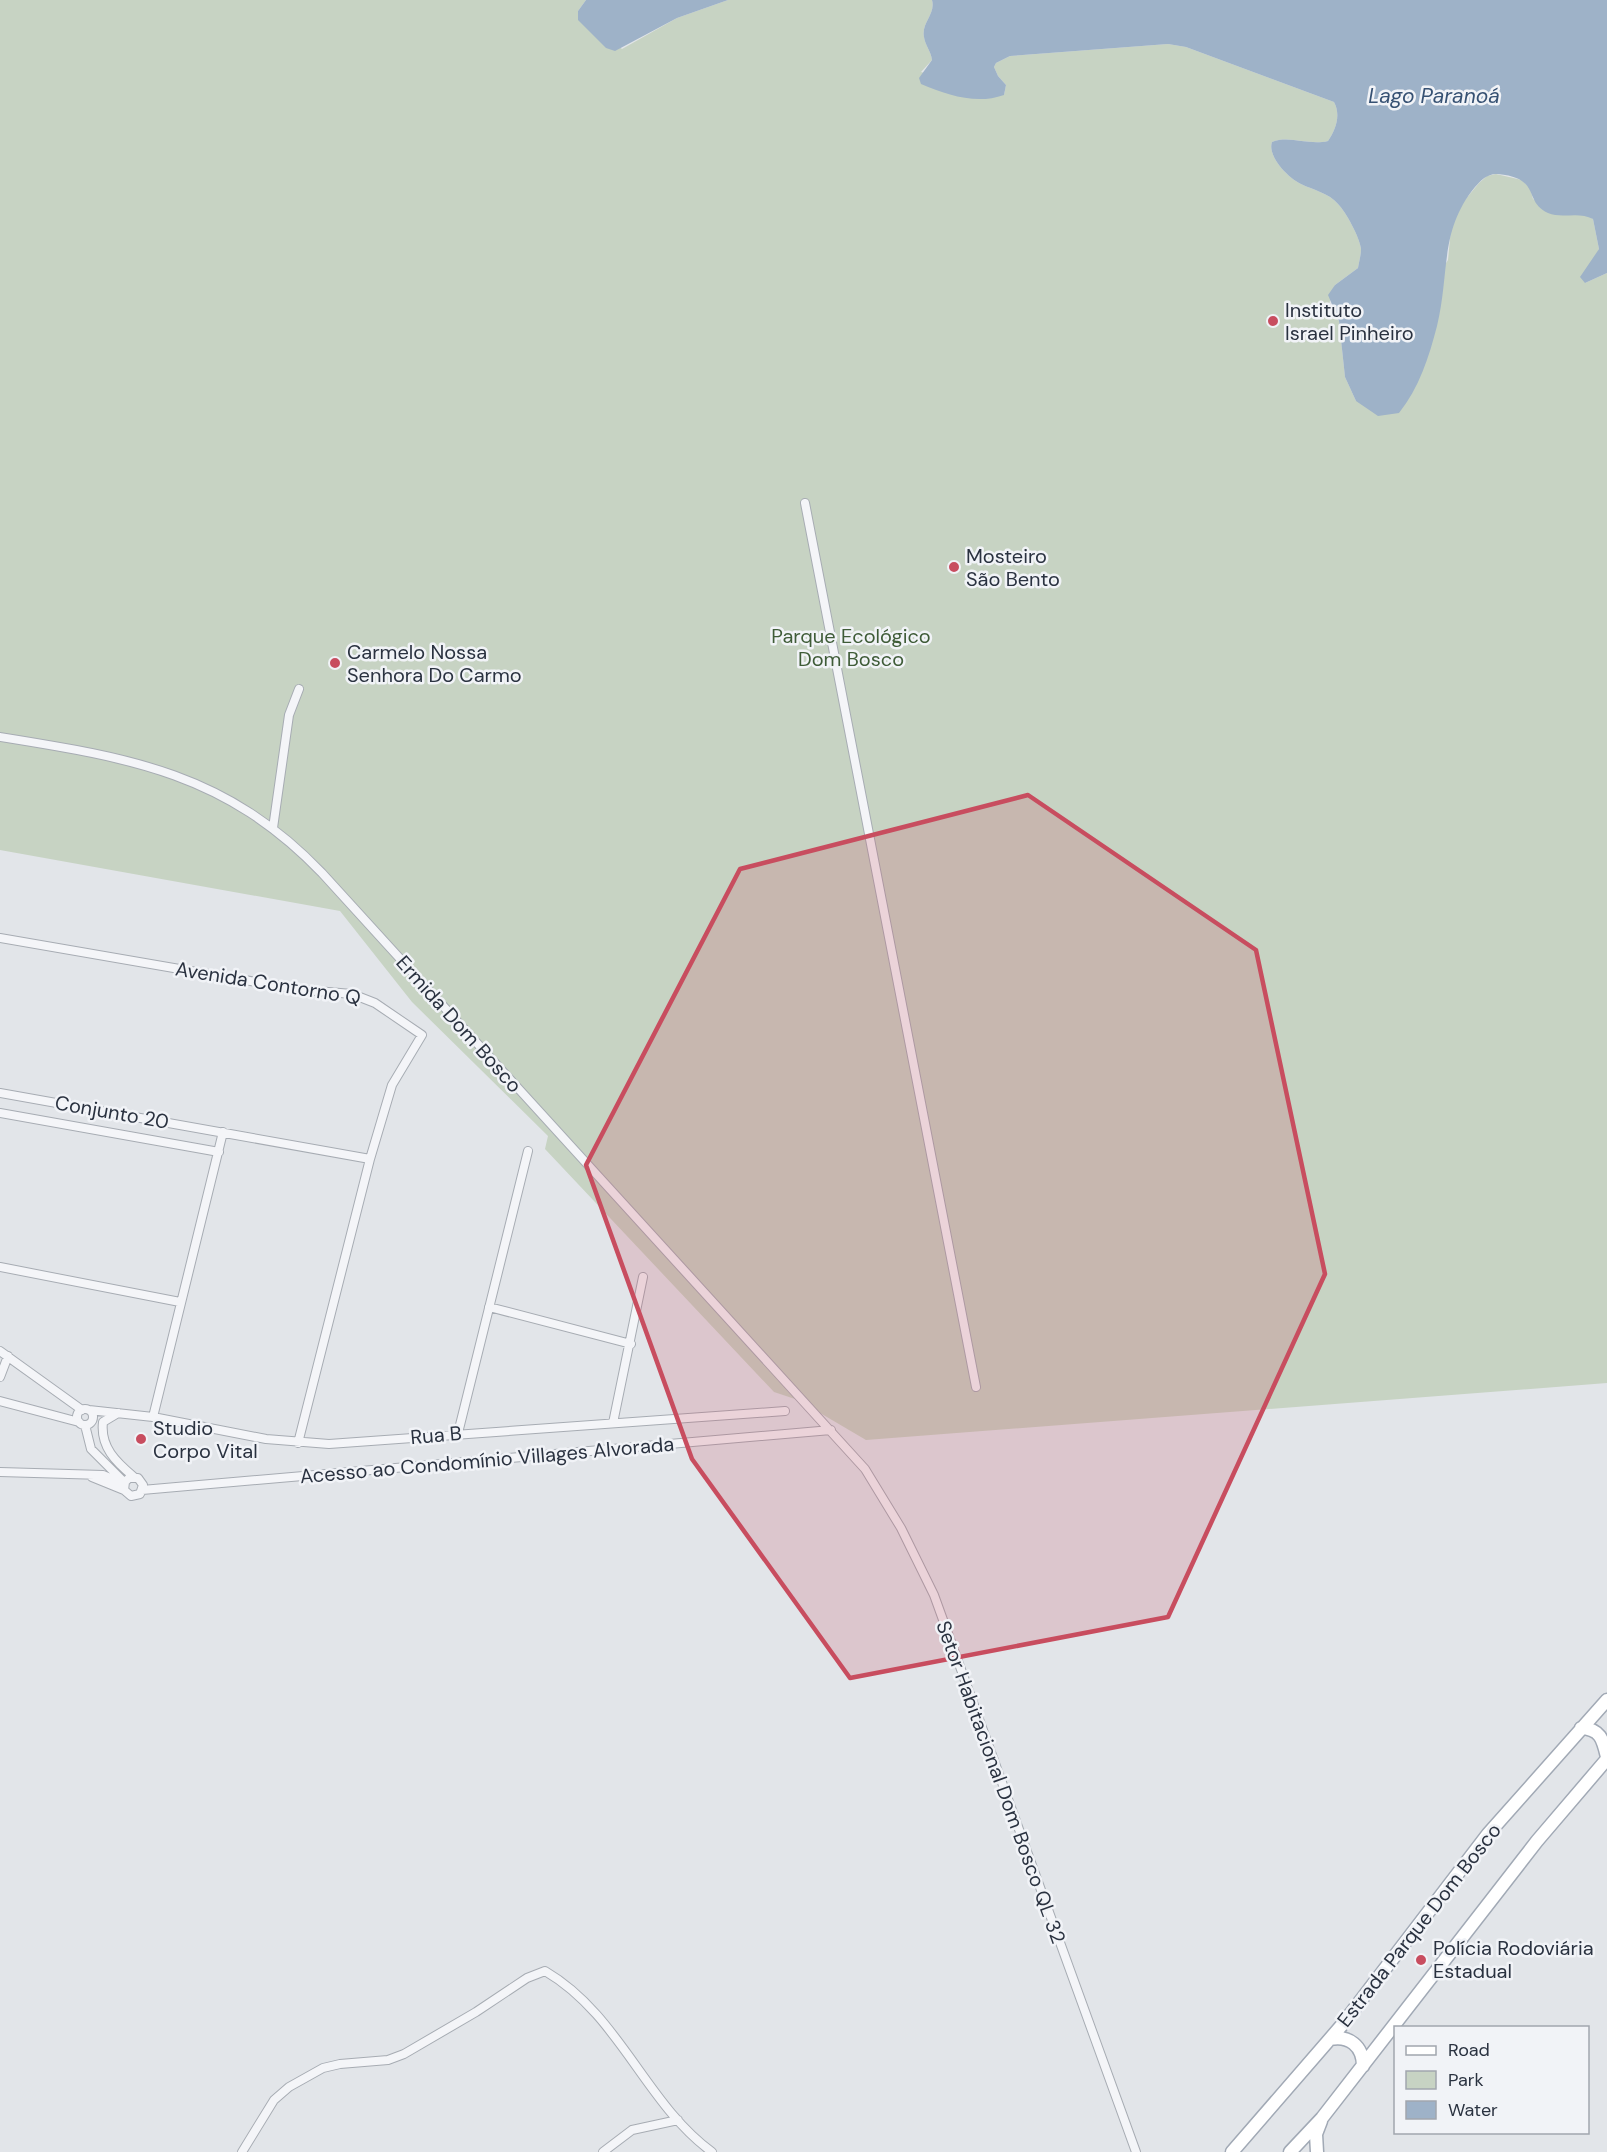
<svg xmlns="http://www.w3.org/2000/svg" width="1607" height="2152" viewBox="0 0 1607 2152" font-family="'DM Sans',sans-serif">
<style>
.green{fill:#c7d3c3}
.water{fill:#9eb2c8}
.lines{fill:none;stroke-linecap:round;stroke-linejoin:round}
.street-casing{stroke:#a7acb3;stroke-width:10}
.primary-casing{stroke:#a1a9b5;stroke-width:15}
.street{stroke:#f4f5f8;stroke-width:8}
.primary{stroke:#fff;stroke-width:12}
.marked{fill:#c84d5f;fill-opacity:0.2;stroke:#c84d5f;stroke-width:4.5;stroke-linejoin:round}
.poi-dot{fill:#c84d5f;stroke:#f1f3f7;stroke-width:2}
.labels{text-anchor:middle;stroke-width:5;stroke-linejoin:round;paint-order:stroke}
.poi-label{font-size:20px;fill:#2a3240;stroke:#f1f3f7;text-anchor:start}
.park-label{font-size:20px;fill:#3f5c38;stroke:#f1f3f7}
.street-label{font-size:20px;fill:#2a3240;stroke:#f1f3f7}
.water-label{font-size:21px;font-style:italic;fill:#365173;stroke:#f1f3f7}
</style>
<rect width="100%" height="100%" fill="#e2e5e9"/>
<path class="green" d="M0,0h586l-8,11 44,38 55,-31 51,-18h204c4,14 -11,23 -8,37 1,8 7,14 8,23l-11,12 83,23 2,-10 -8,-9 -4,-9 2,-4 14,-7 158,-12 18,3 148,55c7,13 2,27 -6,39 -18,5 -38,-6 -56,1 -5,14 16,36 29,42 12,6 28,9 37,20 8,8 22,34 23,45 0,6 -2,13 -3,19l-23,17 -6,19 10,17 6,56 11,24 92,-141 3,-32 9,-22 19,-23 8,-7 9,-2 26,6 8,8 3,11 27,16h27l6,4 6,30 -14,34 22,-10v1110l-741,57 -68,-40 -24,-8 -229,-243 3,-13 -136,-134 -72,-91 -340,-61z"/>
<path class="water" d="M586,0h142l-51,18 -62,33 -9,-3 -28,-28v-9z
M932,0h675v273l-22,10 -5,-6 19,-28 -6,-30c-14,-8 -31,0 -45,-6 -25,-11 -6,-35 -50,-39 -10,-1 -17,6 -23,13 -36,44 -25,86 -38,139 -8,31 -18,62 -38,87l-21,3 -22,-15 -11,-24 -6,-56 -11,-26 7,-10 23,-17c1,-6 3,-13 3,-19 -1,-11 -15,-37 -23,-45 -9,-11 -25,-14 -37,-20 -13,-6 -34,-28 -29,-42 18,-7 37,4 56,-1 8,-12 13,-26 6,-39l-148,-55 -18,-3 -158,12 -14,7 -2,4 4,9 8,9 -2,10c-28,10 -56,0 -83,-11l-2,-6 13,-18c-1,-9 -7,-15 -8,-23 -3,-14 12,-23 8,-37z"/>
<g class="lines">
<g class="street-casing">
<path id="street" d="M805,503l171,884
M0,737c131,21 226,36 322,136l543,596 36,59 33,67 202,557
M273,828l16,-113 10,-26
M0,938l220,38 85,14 47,4 23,9 47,32 -30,50 -22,74 -72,284
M0,1093l370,66
M0,1113l219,39
M0,1267l180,35
M489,1307l142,37
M0,1351l82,59
M0,1377l8,-21
M0,1401l79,21
M77 1417a8 8 0 1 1 16 0a8 8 0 1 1-16 0Z
M89,1410l64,7 113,22 63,5 456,-33
M118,1413l-15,9c-3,25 13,40 31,55
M153,1417l70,-285
M613,1423l30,-146
M85,1425l6,24 32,32
M458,1433l70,-282
M0,1472l103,3 21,9
M92,1477l32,13 7,6 9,-2 3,-9 -5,-7h-9l-4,4 -1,8
M142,1490l689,-60
M242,2152l32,-52 15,-13 34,-19 17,-4 48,-4 16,-6 72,-42 51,-34 18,-7c75,44 100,132 167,181
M603,2152l29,-22 46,-10"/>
</g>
<g class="primary-casing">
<path id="primary" d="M1581,1728c20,1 22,12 26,29
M1330,2039c19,-4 33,7 33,27
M1232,2152l110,-127 146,-191 119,-134
M1290,2152l32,-34 215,-277 70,-82
M1317,2152l-1,-18 5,-13"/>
</g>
<use href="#street" class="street"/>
<use href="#primary" class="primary"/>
</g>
<path class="marked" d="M1028,795l228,155 69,324 -157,343 -318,61 -158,-219 -106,-294 154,-296z"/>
<g class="poi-dot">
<circle cx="1273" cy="321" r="6"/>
<circle cx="954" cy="567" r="6"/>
<circle cx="335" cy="663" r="6"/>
<circle cx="141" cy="1439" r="6"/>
<circle cx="1421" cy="1960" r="6"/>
</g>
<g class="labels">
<g class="poi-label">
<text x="1285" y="317">Instituto<tspan x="1285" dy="23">Israel Pinheiro</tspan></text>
<text x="966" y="563">Mosteiro<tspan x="966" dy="23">São Bento</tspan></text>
<text x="347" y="659">Carmelo Nossa<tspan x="347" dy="23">Senhora Do Carmo</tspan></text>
<text x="153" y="1435">Studio<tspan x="153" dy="23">Corpo Vital</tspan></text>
<text x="1433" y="1955">Polícia Rodoviária<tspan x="1433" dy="23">Estadual</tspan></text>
</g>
<g class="park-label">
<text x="851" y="643">Parque Ecológico<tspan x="851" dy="23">Dom Bosco</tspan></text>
</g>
<g class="street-label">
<text transform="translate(268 983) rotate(9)" y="7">Avenida Contorno Q</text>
<text transform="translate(459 1024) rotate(48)" y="7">Ermida Dom Bosco</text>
<text transform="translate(112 1112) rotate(10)" y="7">Conjunto 20</text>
<text transform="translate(436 1435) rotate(-5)" y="7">Rua B</text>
<text transform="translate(487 1460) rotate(-5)" y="7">Acesso ao Condomínio Villages Alvorada</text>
<text transform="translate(1001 1782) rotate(70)" y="7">Setor Habitacional Dom Bosco QL 32</text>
<text transform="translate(1419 1925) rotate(-52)" y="7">Estrada Parque Dom Bosco</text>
</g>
<g class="water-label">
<text x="1434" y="103">Lago Paranoá</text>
</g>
</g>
<rect x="1394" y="2026" width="195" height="108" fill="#f1f3f7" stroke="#a1a6ae" stroke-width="1.5"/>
<rect x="1406" y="2046" width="30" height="9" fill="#ffffff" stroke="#a1a6ae" stroke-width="1.5"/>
<text x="1448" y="2056" font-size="18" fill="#2a3240">Road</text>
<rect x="1406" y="2071" width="30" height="18" fill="#c7d3c3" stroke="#a1a6ae" stroke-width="1.5"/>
<text x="1448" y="2086" font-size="18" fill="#2a3240">Park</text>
<rect x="1406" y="2101" width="30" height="18" fill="#9eb2c8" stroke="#a1a6ae" stroke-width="1.5"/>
<text x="1448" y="2116" font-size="18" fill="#2a3240">Water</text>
</svg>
